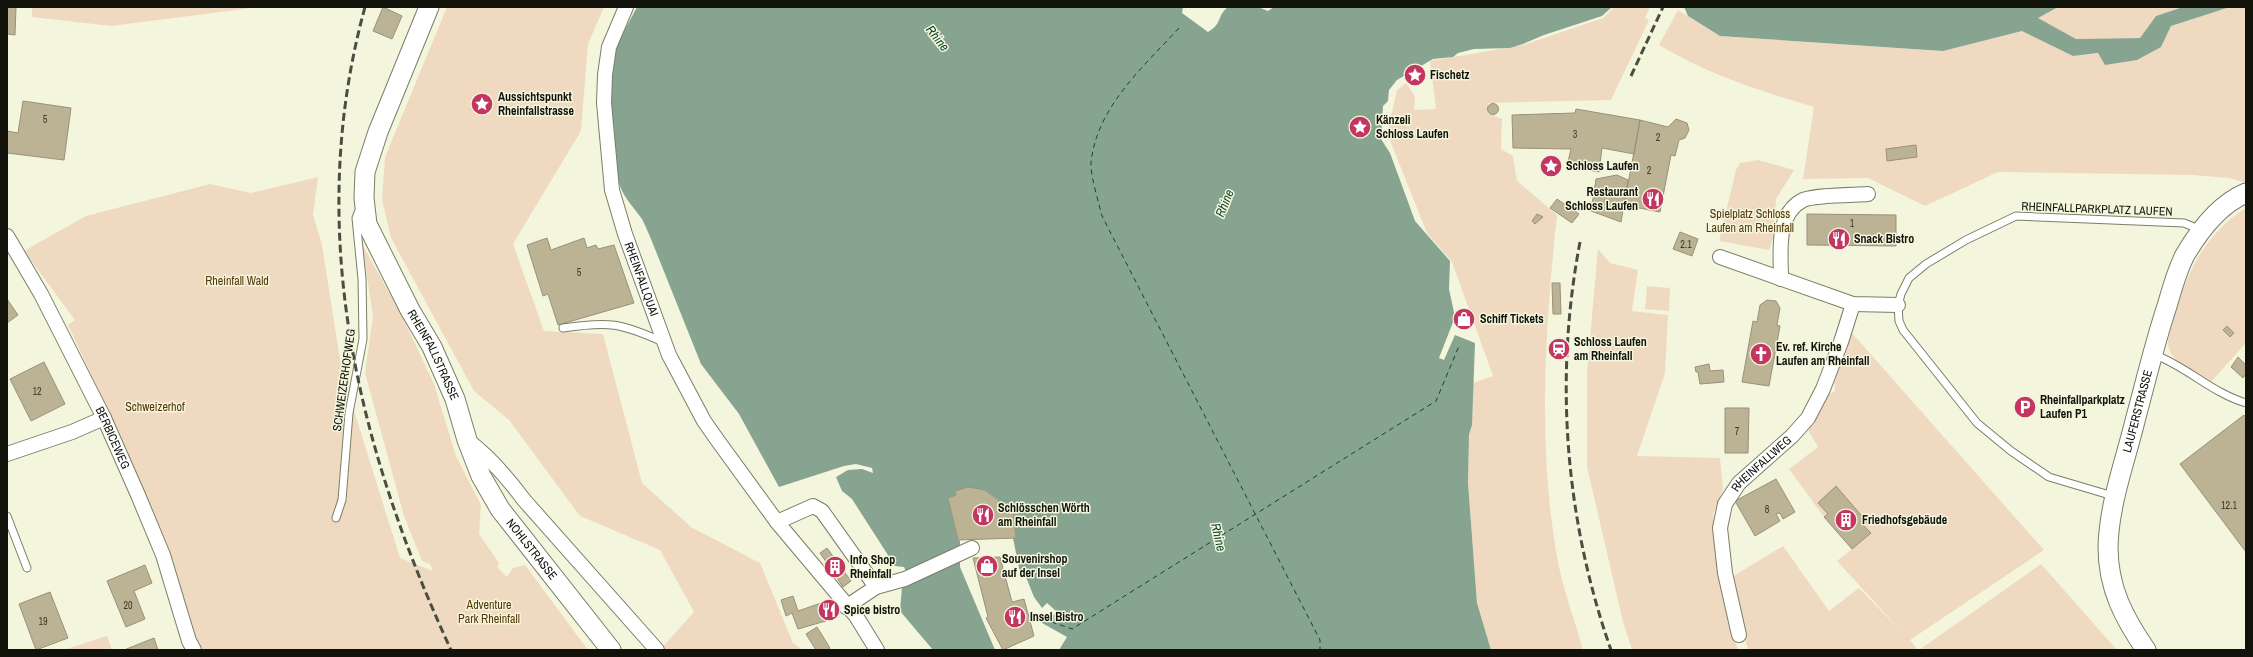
<svg xmlns="http://www.w3.org/2000/svg" width="2253" height="657" viewBox="0 0 2253 657" font-family="'Archivo Narrow',sans-serif">
<style>
.green{fill:#efdac1}
.water{fill:#87a491}
.lines{fill:none;stroke-linecap:round;stroke-linejoin:round}
.ferry{stroke:#12472b;stroke-width:1;stroke-dasharray:5 4;stroke-linecap:butt}
.building{fill:#bcb294;stroke:#99917b}
.lane-casing{stroke:#7b7e67;stroke-width:9}
.street-casing{stroke:#7b7e67;stroke-width:16}
.secondary-casing{stroke:#7b7e67;stroke-width:21}
.lane{stroke:#fff;stroke-width:7}
.street{stroke:#fff;stroke-width:14}
.secondary{stroke:#fff;stroke-width:19}
.rail{stroke:#4c4d41;stroke-width:3;stroke-dasharray:8 4;stroke-linecap:butt}
.labels{text-anchor:middle;stroke-width:3;stroke-linejoin:round;paint-order:stroke}
.number-label{font-size:10px;fill:#3c3a2c}
.poi-label{font-size:12px;font-weight:bold;fill:#11120a;stroke:#f3f6dd;text-anchor:start}
.street-label{font-size:12px;fill:#11120a;stroke:#f3f6dd}
.park-label{font-size:12px;fill:#563607;stroke:#f3f6dd}
.water-label{font-size:13px;font-style:italic;fill:#12472b;stroke:#f3f6dd}
</style>
<rect width="100%" height="100%" fill="#f3f6dd"/>
<path class="green" d="M32,7h227l-148,19 -79,-9z
M447,7h157l-16,37 -7,87 -68,113 31,87 59,3 39,149 49,44 69,36 33,80 10,7h-143l34,-38 -34,-62 -80,-34 -71,-96 -35,-29 -83,-153 -9,-38 3,-43z
M1614,7h36l-5,11 4,2 -38,80 -123,3v10l14,6 -1,30 12,7 4,25 40,34c-12,115 -20,233 1,347 6,30 17,59 25,88h-92l-14,-47 -9,-120 1,-48 3,-10 1,-42 20,-7 -41,-114 -25,-29 -40,-100 10,-43 9,-7 9,13 -1,14 22,-1 -6,-48 93,-16 80,-27z
M2058,7h125l-27,9 -16,22 -64,1 -39,-21z
M2230,7h16v176l-17,-5 -36,-3 -195,-3 -73,34 -57,-28 -65,1 11,-72c-54,-16 -107,-33 -155,-62l19,-35 42,26 223,15 79,-20 51,25 88,-9 10,-21z
M1758,160l36,10 -18,29 -3,39 -4,12 -50,-9 17,-71 4,-7z
M318,177l-5,38 9,30 20,127 58,186 33,13 -3,-7 -8,-3 -18,-45 -39,-143 8,-57 -11,-72 40,72 32,68 22,72 25,49 -2,29 20,29 -2,4 10,10 6,-9 12,-3 63,85h-388l-38,-113 -41,-99 -53,-113 7,-5 -51,-69 62,-35 124,-32 41,9z
M2246,208v135l-36,40c-14,-9 -39,-20 -42,-38 -1,-7 4,-17 5,-24 12,-46 32,-88 73,-113z
M1598,249l12,14 28,7 -6,41 36,4 -3,58 -28,83 83,2 3,32 -10,24 9,82 16,54h-106l-9,-28 -36,-155v-95z
M1647,286l23,2 -1,23 -24,-2z
M1851,332l193,218 -134,90 8,10h-169l-4,-9 -13,-64 51,-31 46,65 30,-23 43,44 -65,-71 15,-12 -28,-32 -35,-48 29,-22 -10,-17 19,-36 5,-1 3,-2 -1,-10z
M2041,564l76,86h-198z
M107,636l5,14h-49z"/>
<path class="water" d="M637,7h546l-1,6 26,19c15,-9 8,-15 20,-25h30l10,4 6,-4h338l-10,9 -58,19 -21,9 -13,4 -36,1 -16,4 -5,4 -20,2 -36,21 -8,10 -1,11 -5,5 -2,33 9,14 25,68 35,40 -1,28 6,28 -16,41 5,2 11,-25 20,8 -3,82 -3,10 -1,48 9,120 14,47h-432l8,-13 -25,-14 4,-9 8,1 2,-4 -9,-8 -5,5 -8,-11 -8,-20 -6,-4 -7,-35h3l-3,-26c-20,-16 -30,-30 -58,-21l1,4 -8,3 10,42 2,1v26l35,83h-62l-33,-39 2,-24 9,-5 -7,-15 -9,-1 -43,-67 -10,-8 -6,-14 12,-7 14,-1 11,4 -1,-5 -16,-4 -12,2 -65,21 -40,-73 -38,-50 -50,-125c-3,-7 -6,-14 -9,-20 -7,-10 -18,-21 -22,-33 -12,-38 -14,-114 0,-152l3,-1z
M1684,7h374l-20,11 38,21 64,-1 16,-22 27,-9h47l-59,19 -10,21 -24,13 -32,5 -7,-12 -25,3 -51,-25 -79,20 -223,-15 -32,-20z"/>
<g class="lines">
<path class="ferry" d="M1179,28c-35,38 -83,80 -88,135 -1,11 8,41 11,53l218,424v10
M1043,619l29,10 364,-228 23,-55"/>
</g>
<path class="building" d="M7,7h9l-1,28 -8,-1z
M383,7l19,9 -10,23 -19,-8z
M23,101l48,7 -7,52 -57,-7v-22l11,2z
M1487.5 109a5.5 5.5 0 1 1 11 0a5.5 5.5 0 1 1-11 0Z
M1576,109l64,11 -6,34 -32,-6 -3,24 -32,-6 4,-17 -58,-1 -1,-33 63,-2z
M1676,119l11,4 2,7 -4,8 -6,2 -4,16 -4,-1 -11,57 -36,-7 16,-85 28,7z
M1916,145l1,12 -30,4 -1,-12z
M1617,175l11,5 -7,42 -30,-11 5,-32z
M1557,199l22,15 -7,9 -22,-15z
M1537,214l6,3 -8,7 -3,-3z
M1807,214l89,1v31l-89,-1z
M1680,232l18,7 -6,17 -19,-7z
M547,238l4,12 33,-12 3,10 9,-3 2,4 16,-4 20,58 -76,22 -10,-31 -5,2 -16,-51z
M1552,283h8l1,31h-8z
M7,299l11,16 -11,8z
M1767,300l9,1 4,7 -3,17 3,1 -11,60 -27,-4 11,-61 4,1 3,-17z
M1467,311l5,10 -11,5 -4,-10z
M2227,326l7,7 -4,4 -7,-7z
M2238,357l8,8v9l-3,4 -12,-11z
M44,362l21,42 -34,17 -21,-42z
M1709,364l1,7 13,-1 1,12 -24,2 -2,-12h-2l-1,-5z
M1725,408h24l-1,45h-23z
M2244,415l2,3v134l-66,-88z
M1776,479l19,33 -12,7 -3,-6 -4,1 4,7 -25,15 -20,-35z
M1836,486l31,36 -4,3 8,8 -19,16 -28,-32 4,-3 -10,-11z
M968,487l17,3 28,22 3,26 -58,2 -10,-42 8,-3 -1,-4z
M827,548l24,33 -8,6 -23,-34z
M1000,557l12,45 12,-3 10,37 -31,14 -17,-32 2,-1 -15,-59z
M145,565l7,18 -18,8 11,28 -19,8 -19,-46z
M50,592l18,46 -32,12 -17,-46z
M793,596l5,15 29,-10 9,17 -38,11 -6,-16 -6,3 -5,-16z
M817,627l13,21 -2,2h-12l-10,-16z
M154,638l4,12h-34z"/>
<g class="lines">
<g class="lane-casing">
<path id="lane" d="M563,328c46,-7 58,-5 100,14
M2153,354c33,12 59,39 93,49
M2113,496l-64,-19 -38,-26 -34,-28 -74,-93 -4,-9 -1,-16 3,-11 8,-16 17,-14 40,-24 50,-24 168,7 17,7
M7,516l20,52
M336,518l6,-18 7,-87 14,-74 -1,-60 -6,-61 4,-10"/>
</g>
<g class="street-casing">
<g id="street">
<path id="s1" d="M626,7l-17,40 -4,28 -1,28 8,87 13,44 44,121 35,66 14,20 59,81 79,94 21,34"/>
<path id="s2" d="M7,236l34,58 63,124 34,77 25,60 26,86 5,9"/>
<path d="M1720,257l133,47 45,1"/>
<path d="M1781,279c0,-26 -6,-65 22,-79 10,-5 51,-5 65,-6"/>
<path d="M467,440c23,17 40,37 57,60l133,150"/>
<path d="M7,454l65,-22 32,-14"/>
<path d="M777,522l36,-16 9,5 54,76 -30,20"/>
<path d="M876,587l29,-8 67,-31"/>
<path id="s3" d="M1739,635l-14,-62 -5,-45 5,-24 14,-21 53,-47 16,-18 15,-29 18,-47 12,-38"/>
</g>
</g>
<g class="secondary-casing">
<g id="secondary">
<path id="s4" d="M429,7l-51,125 -13,40 -1,26 3,26 43,86 22,37 23,52 12,41 14,36 19,33 111,141"/>
<path id="s5" d="M2146,650c-22,-32 -38,-62 -38,-103 1,-44 18,-88 28,-130 10,-37 19,-75 31,-111 5,-17 10,-36 18,-51 14,-24 35,-51 61,-62"/>
</g>
</g>
<use href="#lane" class="lane"/>
<use href="#street" class="street"/>
<use href="#secondary" class="secondary"/>
<path class="rail" d="M365,7c-61,222 -8,439 86,643
M1631,76l32,-69
M1580,242c-26,136 -15,277 31,408"/>
</g>
<defs>
<g id="sight-disc" transform="scale(1.15)"><circle r="9.5" fill="#c43662" stroke="#f3f6dd"/><path d="M0-6L1.8-2.2L6-1.7L2.9 1.2L3.7 5.4L0 3.3L-3.7 5.4L-2.9 1.2L-6-1.7L-1.8-2.2Z" fill="#fff"/></g>
<g id="restaurant-disc" transform="scale(1.15)"><circle r="9.5" fill="#c43662" stroke="#f3f6dd"/><path d="M-5-6h1v4h1v-4h1v4h1v-4h1v5L-1.5 .5V6h-2V.5L-5-1ZM5-6V6H3V1.5H1.5Q1.5-4 5-6Z" fill="#fff"/></g>
<g id="shop-disc" transform="scale(1.15)"><circle r="9.5" fill="#c43662" stroke="#f3f6dd"/><path d="M-5-2.5h2.3a2.7 3.5 0 0 1 5.4 0H5L5.5 6h-11ZM-1.5-2.5h3a1.5 2.3 0 0 0-3 0Z" fill="#fff"/></g>
<g id="station-disc" transform="scale(1.15)"><circle r="9.5" fill="#c43662" stroke="#f3f6dd"/><path d="M-3-6H3Q5-6 5-4V2Q5 4 3 4L4.5 6H3L1.5 4h-3L-3 6H-4.5L-3 4Q-5 4-5 2V-4Q-5-6-3-6ZM-3.5-4v3h7v-3ZM-3.5 1v1.5H-2V1ZM2 1v1.5H3.5V1Z" fill="#fff"/></g>
<g id="church-disc" transform="scale(1.15)"><circle r="9.5" fill="#c43662" stroke="#f3f6dd"/><path d="M-1.2-6h2.4v3.5h3.3v2.4h-3.3V6h-2.4V-.1h-3.3v-2.4h3.3Z" fill="#fff"/></g>
<g id="parking-disc" transform="scale(1.15)"><circle r="9.5" fill="#c43662" stroke="#f3f6dd"/><path d="M-3.5-5.5H1a3.5 3.5 0 0 1 0 7H-1V5.5H-3.5ZM-1-3.4V-.6H.8a1.4 1.4 0 0 0 0-2.8Z" fill="#fff"/></g>
<g id="building-disc" transform="scale(1.15)"><circle r="9.5" fill="#c43662" stroke="#f3f6dd"/><path d="M-4-6H4V6H1V3H-1V6H-4ZM-2.5-4.3h1.7v1.8h-1.7ZM.8-4.3h1.7v1.8H.8ZM-2.5-1h1.7V.8h-1.7ZM.8-1h1.7V.8H.8Z" fill="#fff"/></g>
</defs>
<g fill-rule="evenodd">
<use href="#sight-disc" x="1415" y="75"/>
<use href="#sight-disc" x="482" y="104"/>
<use href="#sight-disc" x="1360" y="127"/>
<use href="#sight-disc" x="1551" y="166"/>
<use href="#restaurant-disc" x="1653" y="199"/>
<use href="#restaurant-disc" x="1839" y="239"/>
<use href="#shop-disc" x="1464" y="319"/>
<use href="#station-disc" x="1559" y="349"/>
<use href="#church-disc" x="1761" y="354"/>
<use href="#parking-disc" x="2025" y="407"/>
<use href="#restaurant-disc" x="983" y="515"/>
<use href="#building-disc" x="1846" y="520"/>
<use href="#shop-disc" x="987" y="566"/>
<use href="#building-disc" x="835" y="567"/>
<use href="#restaurant-disc" x="829" y="610"/>
<use href="#restaurant-disc" x="1015" y="617"/>
</g>
<g class="labels">
<g class="number-label">
<text x="45" y="123">5</text>
<text x="1575" y="138">3</text>
<text x="1658" y="141">2</text>
<text x="1649" y="174">2</text>
<text x="1852" y="227">1</text>
<text x="1686" y="248">2.1</text>
<text x="579" y="276">5</text>
<text x="37" y="395">12</text>
<text x="1737" y="435">7</text>
<text x="2229" y="509">12.1</text>
<text x="1767" y="513">8</text>
<text x="128" y="609">20</text>
<text x="43" y="625">19</text>
</g>
<g class="poi-label">
<text x="1430" y="79">Fischetz</text>
<text x="498" y="101">Aussichtspunkt<tspan x="498" dy="14">Rheinfallstrasse</tspan></text>
<text x="1376" y="124">Känzeli<tspan x="1376" dy="14">Schloss Laufen</tspan></text>
<text x="1566" y="170">Schloss Laufen</text>
<text x="1638" y="196" text-anchor="end">Restaurant<tspan x="1638" dy="14">Schloss Laufen</tspan></text>
<text x="1854" y="243">Snack Bistro</text>
<text x="1480" y="323">Schiff Tickets</text>
<text x="1574" y="346">Schloss Laufen<tspan x="1574" dy="14">am Rheinfall</tspan></text>
<text x="1776" y="351">Ev. ref. Kirche<tspan x="1776" dy="14">Laufen am Rheinfall</tspan></text>
<text x="2040" y="404">Rheinfallparkplatz<tspan x="2040" dy="14">Laufen P1</tspan></text>
<text x="998" y="512">Schlösschen Wörth<tspan x="998" dy="14">am Rheinfall</tspan></text>
<text x="1862" y="524">Friedhofsgebäude</text>
<text x="1002" y="563">Souvenirshop<tspan x="1002" dy="14">auf der Insel</tspan></text>
<text x="850" y="564">Info Shop<tspan x="850" dy="14">Rheinfall</tspan></text>
<text x="844" y="614">Spice bistro</text>
<text x="1030" y="621">Insel Bistro</text>
</g>
<g class="street-label">
<text transform="translate(2097 209) rotate(2)" y="4">RHEINFALLPARKPLATZ LAUFEN</text>
<text dy="4" stroke="none"><textPath href="#s1" startOffset="281">RHEINFALLQUAI</textPath></text>
<text dy="4" stroke="none"><textPath href="#s4" startOffset="376">RHEINFALLSTRASSE</textPath></text>
<text transform="translate(344 380) rotate(-82)" y="4">SCHWEIZERHOFWEG</text>
<text dy="4" stroke="none"><textPath href="#s5" startOffset="251">LAUFERSTRASSE</textPath></text>
<text dy="4" stroke="none"><textPath href="#s2" startOffset="228">BERBICEWEG</textPath></text>
<text dy="4" stroke="none"><textPath href="#s3" startOffset="188">RHEINFALLWEG</textPath></text>
<text dy="4" stroke="none"><textPath href="#s4" startOffset="596">NOHLSTRASSE</textPath></text>
</g>
<g class="park-label">
<text x="1750" y="218">Spielplatz Schloss<tspan x="1750" dy="14">Laufen am Rheinfall</tspan></text>
<text x="237" y="285">Rheinfall Wald</text>
<text x="155" y="411">Schweizerhof</text>
<text x="489" y="609">Adventure<tspan x="489" dy="14">Park Rheinfall</tspan></text>
</g>
<g class="water-label">
<text transform="translate(938 38) rotate(52)" y="5">Rhine</text>
<text transform="translate(1224 203) rotate(-68)" y="5">Rhine</text>
<text transform="translate(1219 537) rotate(77)" y="5">Rhine</text>
</g>
</g>
<rect width="2253" height="657" fill="none" stroke="#11120a" stroke-width="16"/>
</svg>
